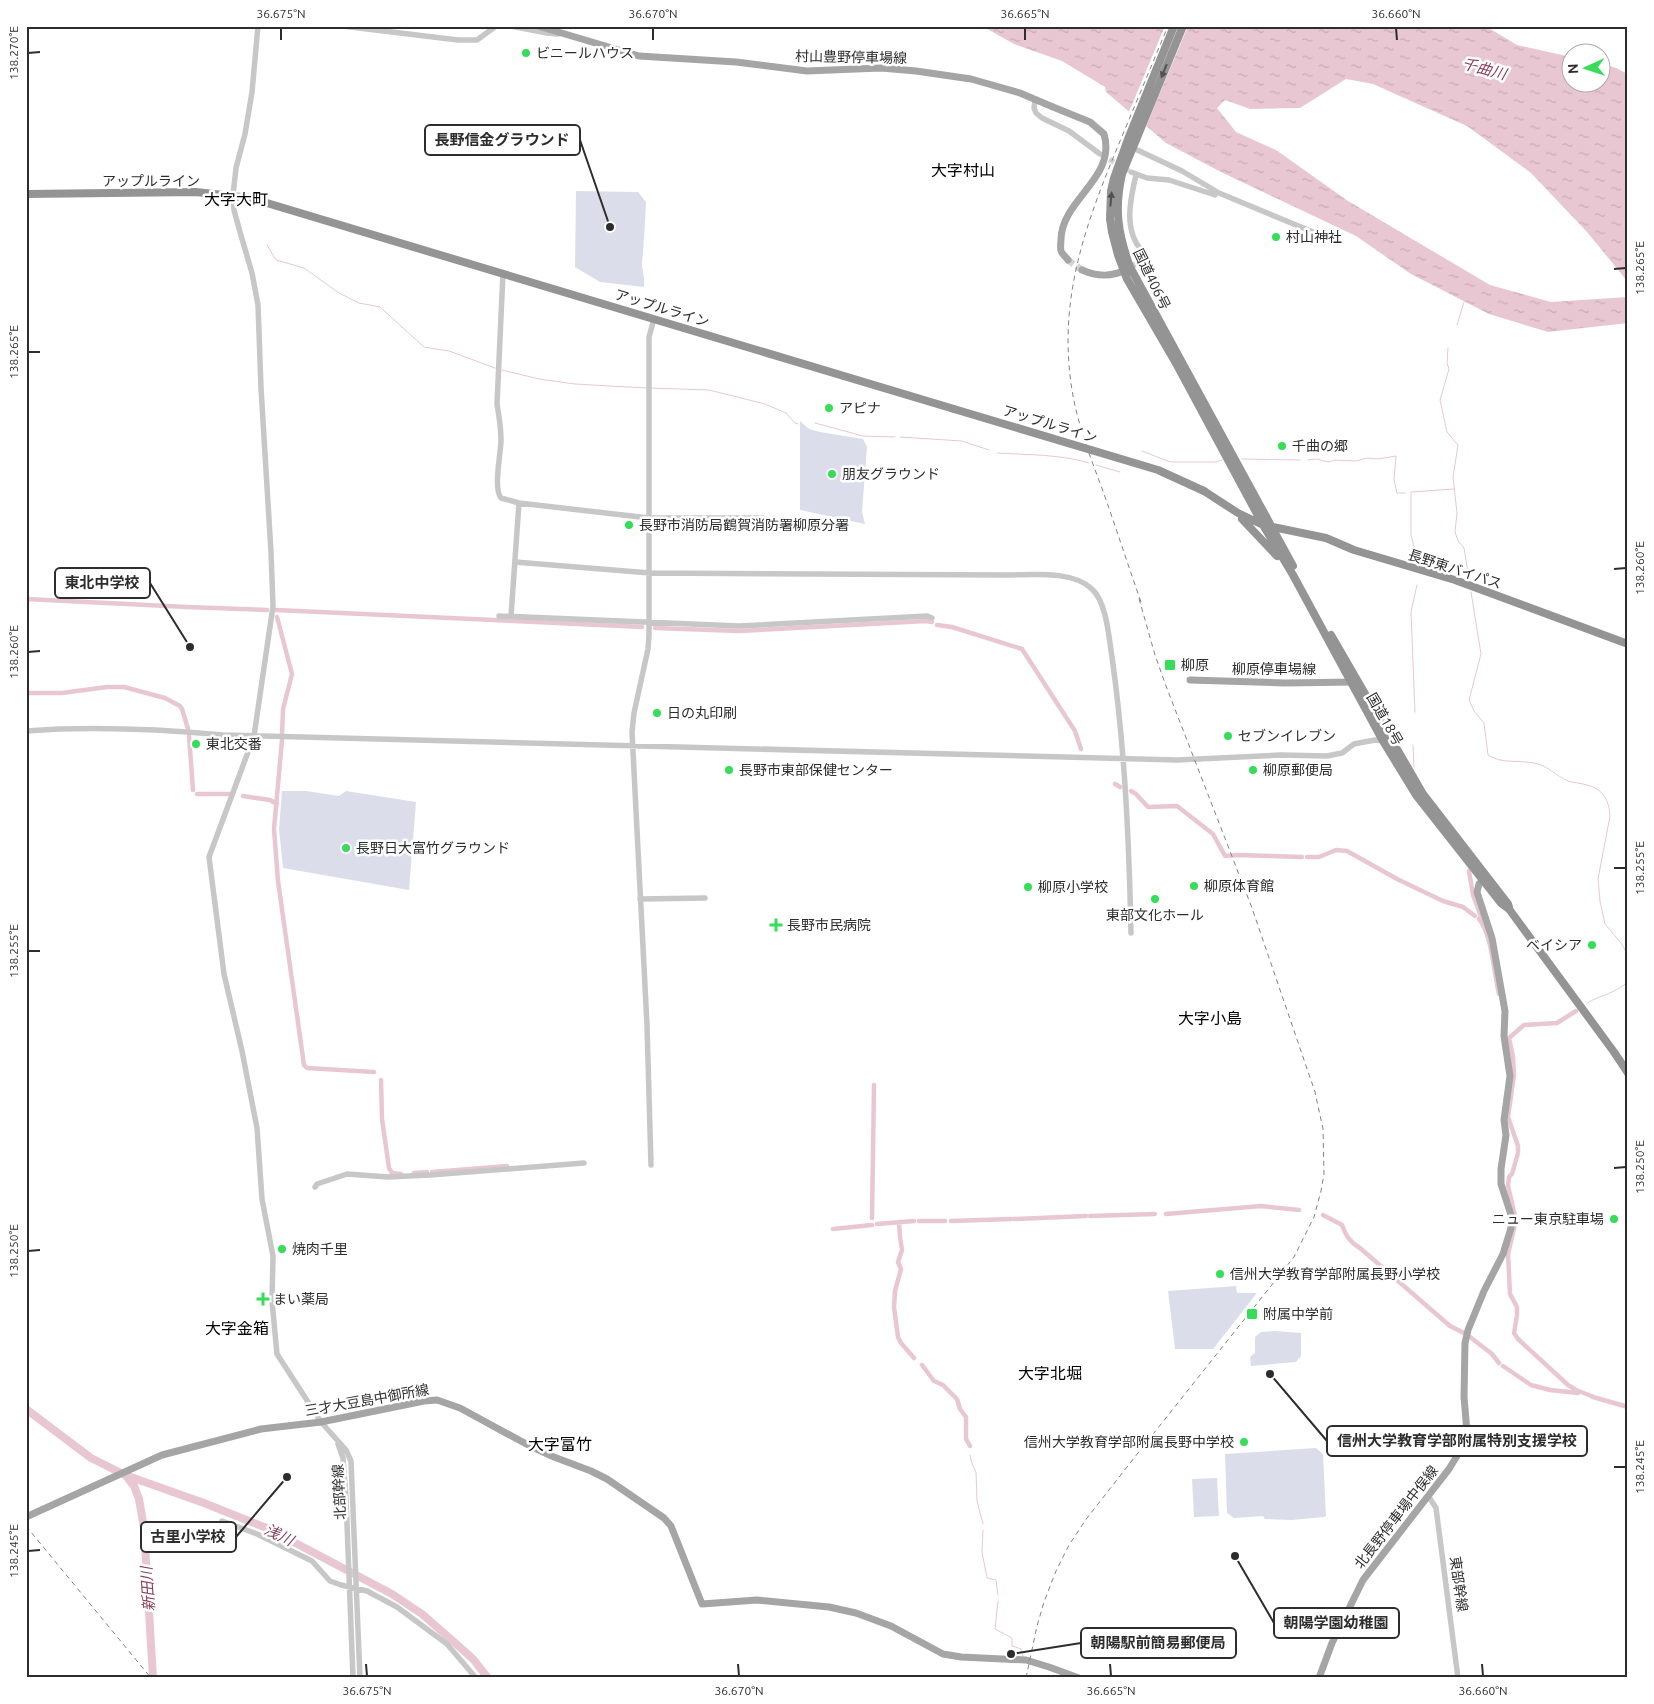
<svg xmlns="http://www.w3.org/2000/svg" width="1654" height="1704" viewBox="0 0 1654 1704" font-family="Ubuntu,'Noto Sans JP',sans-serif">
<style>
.pitch{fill:#dbdeea}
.water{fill:url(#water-ripples)}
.pier{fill:#fff}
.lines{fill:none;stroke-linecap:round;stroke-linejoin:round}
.stream{stroke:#e9c7d2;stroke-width:1}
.canal{stroke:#e9c7d2;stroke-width:4.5}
.river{stroke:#e9c7d2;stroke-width:8}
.minor-tunnel{stroke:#d5d5d5;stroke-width:5.5;stroke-dasharray:5.5 3;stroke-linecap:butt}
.major-tunnel{stroke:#d5d5d5;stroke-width:7;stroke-dasharray:7 3.5;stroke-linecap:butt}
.minor{stroke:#c7c7c7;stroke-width:5.5}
.major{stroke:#a5a5a5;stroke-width:7}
.highway{stroke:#949494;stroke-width:8}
.rail{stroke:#828282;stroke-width:1;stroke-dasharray:5 4;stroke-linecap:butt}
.highway-bridge{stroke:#949494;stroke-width:8}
.oneway{fill:#515151}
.ticks{fill:none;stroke:#2d2d2d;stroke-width:2}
.poi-dot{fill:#36dd58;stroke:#fff;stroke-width:2}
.labels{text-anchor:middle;stroke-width:5;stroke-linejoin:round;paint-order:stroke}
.poi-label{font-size:14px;fill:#2d2d2d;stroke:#fff;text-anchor:start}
.street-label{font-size:14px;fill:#2d2d2d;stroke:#fff}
.water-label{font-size:15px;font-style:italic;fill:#8a3f58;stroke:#fff}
.quarter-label{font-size:16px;fill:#000;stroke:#fff}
.leader{fill:none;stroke:#2d2d2d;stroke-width:2}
.callout-dot{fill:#2d2d2d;stroke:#fff;stroke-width:2}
.callout{fill:#fff;stroke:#2d2d2d;stroke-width:2}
.callout-label{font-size:15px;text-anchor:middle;font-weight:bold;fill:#2d2d2d}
.neatline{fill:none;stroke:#2d2d2d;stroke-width:2}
.ticks-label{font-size:12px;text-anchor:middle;fill:#2d2d2d}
</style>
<defs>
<pattern id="water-ripples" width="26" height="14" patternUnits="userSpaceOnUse" patternTransform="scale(1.25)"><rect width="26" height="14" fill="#e9c7d2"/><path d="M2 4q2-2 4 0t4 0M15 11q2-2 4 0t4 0" fill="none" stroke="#c8abb5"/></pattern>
</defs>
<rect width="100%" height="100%" fill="#fff"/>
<path class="pitch" d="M576,191l62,1 8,10c-1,21 -2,41 -4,61 0,8 3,15 2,24l-44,-5 -25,-15z
M800,421l9,8 11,3 43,7 4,8 -5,65 3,12 -65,-14z
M282,791h24l33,5 7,-5 70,11 -7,88 -126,-22 -4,-39z
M1236,1286l1,7h20l-44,56h-38l-7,-58z
M1275,1331l26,2v23l-5,6 -45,4 -1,-9 5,-4v-16l6,-5z
M1316,1448l7,6 3,62 -2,1 -32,3 -27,-1 -2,-3 -29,2 -7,-5 -2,-59z
M1217,1478l2,38 -25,1 -2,-38z"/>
<path class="water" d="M982,26h500l10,4 25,15 54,12 1,25h30v-18l14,4 12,6v208l-41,-50 -56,-59 -64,-47 -94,-42 -27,-5 -46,29 -50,1 -25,-9 -8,8 19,24 40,18 72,51 142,84 61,17 77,-5v26l-80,9 -59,-18 -78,-40 -55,-38 -137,-65 -53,-28 -60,-51 -1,-5 -43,-26 -48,-17z"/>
<path class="pier" d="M1165,26h23l-43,103 -17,-15z"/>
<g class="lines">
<path class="stream" d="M267,245l9,15 28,8 35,25 20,10 21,4 44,40 25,4 46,17
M1457,325l7,-23
M1448,348l-1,15 2,6 -9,31 7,32 11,13 -5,32 4,36 -2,19 3,9 6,7 5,31
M502,370l37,9 36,5 71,4
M650,388l59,2 56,14 21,9 9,10 3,1
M815,423l48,13 32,1
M900,437l62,4 27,9
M1142,451l28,11h46l6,-2
M997,453c31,2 62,1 92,10
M1242,459l58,1
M1308,460l8,-1 13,3 5,-2 22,1 11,-3 11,1 18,-3 -2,24 3,13h8
M1096,465l24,7
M1414,547l-3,-12v-43l43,-3
M1471,592l10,62 -12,46 5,11 10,12 4,32c13,9 31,5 46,8 13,2 22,13 34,18 6,2 13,2 19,4 16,4 22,15 23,31l-12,63 2,22 5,23 16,19 7,12
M1415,712l-4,-100 6,-27
M1413,745l1,22
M1587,1003c13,-8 31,-10 41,-22
M970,1455l2,9 4,8 1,29 6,23
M983,1530l-1,22 5,26 9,2 2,15
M998,1601l-3,28 17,9v8l9,3 2,7"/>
<path class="canal" d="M26,599l161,8 80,3
M276,610l366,17
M277,617l15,57 -9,35 -1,25
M937,625l15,2 70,22 53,82 6,18
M655,628l84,3 187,-10 6,1
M26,693h36l45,-6h17l41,11 15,8 2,3 6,20
M189,736l4,54
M282,740l-8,89 4,52 26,184 3,3 67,4
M1115,784l5,3
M1131,791l5,3 12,13 29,-1 36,28 12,22 13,-1 64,2
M197,794h33
M243,796l27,4 7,4
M1307,857h12l17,-7 11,1 50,28 46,22 20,6 12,9
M1469,871l4,24 10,27
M1479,919c13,15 15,55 20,75
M1509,1038l4,19 1,18 -6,42 10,29v7l-6,21 -3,3 -1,9 8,34 -8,34 2,40 7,13v8l-3,18 4,6 50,46 8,5 18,7
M1509,1038l15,-13 33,-2 19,-12
M381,1080l1,39 7,49 3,5 9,1
M432,1172l75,-6
M414,1173l13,-1
M1166,1214l95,-8 38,4
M1323,1215l19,10c4,11 8,17 18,23l90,78 14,7
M1090,1216l65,-2
M872,1218l2,-133
M1014,1219l72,-3
M919,1221h26
M951,1221l60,-2
M899,1222l1,15 2,13 -4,12 3,7 -6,22 -1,16 4,30 3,6 13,15
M877,1224l37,-3
M833,1229l39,-4
M1470,1337l22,17 7,9
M922,1365l12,16 9,4 14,14 3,10 6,8v22l4,7
M1503,1366l28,19 19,5 28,3
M1593,1397l35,10"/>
<path class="river" d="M26,1409l65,49 34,17 79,28 65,26 123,65 30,20 32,28 19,17 15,19
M127,1477l7,9 5,13 5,29 9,150"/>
<path class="minor-tunnel" d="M1102,155l29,17"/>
<path class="major-tunnel" d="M1068,260l14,10"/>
<path class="minor" d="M258,26l-6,66 -7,42 -9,34 -3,27 1,15 6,22 12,41 6,32 3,83 10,164 2,54 -19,130 -45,121 15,117 18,77 15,77 5,71 11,57 -1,45 5,53 44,68 25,28 5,11 9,217
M342,26l116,14h19l19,-14
M511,26l36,7 11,1
M1035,101l-1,7 2,5 6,5 27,13 31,23
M1133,148l49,23 37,22 94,39
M1131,172l16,6 22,2 46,15
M1130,267l8,-4 5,-11c-20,-21 -13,-52 -7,-77
M503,273l-6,131c2,12 4,23 4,36 0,13 -8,48 0,58l18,5 130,15h114
M515,562l135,11 355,2c27,0 67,-5 87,14 15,14 17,50 20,68 13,92 17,184 19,276
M499,616l240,10 188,-10 5,2
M511,616l8,-113
M26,731c65,-5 132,-2 197,4l954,25 103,-5 47,1 15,-3 12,-9 5,-1 16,-3 9,1
M640,899l65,-1
M651,1165l-4,-140 -15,-293 2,-19 14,-64 1,-14v-298l5,-18
M315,1187l2,-3 30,-10 41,3 42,-2 154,-12
M338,1444l5,14 3,40 7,180
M1429,1497l7,11 22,170
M222,1521l35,13 55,27 18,20 11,4 26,6 30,16 50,37 29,34"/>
<path class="major" d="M538,26l101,30 97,6 71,9 74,-3 35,3 55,8 49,14 33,14 37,15 14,12c13,44 -42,65 -43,105 0,3 -1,9 0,12 1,3 5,6 7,9
M1082,270c16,7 30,7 46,-1
M1190,680l95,3 69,-1
M26,1517l136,-62 99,-26 60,-7 103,-21 13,-1 23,8 70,38 24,11 37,14 16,8 57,39 7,8 31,78 55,-4 72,7 27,6 35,13 52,28 18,3 65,3 23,7 30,11
M1319,1678l13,-35 31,-63 86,-111 14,-23 4,-14 -3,-35 1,-54 3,-13 16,-39 19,-37 8,-26v-13l-10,-31v-15l5,-34 -2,-15 6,-44 -6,-40 1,-25 -13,-73 -15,-46 2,-8 8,-7"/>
<path class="highway" d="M1174,26l-46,113 -14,39 -3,13 -1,28 2,13 6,23 9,24 50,86 86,160 30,50 90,166 33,54 85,108 8,6 105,143 14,21
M1183,26l-61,148c-8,35 -4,60 8,93l163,299
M26,194l170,-2 54,6 704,211
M1204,491l34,22 25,12 63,13 28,12 101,30 173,64
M1242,519l35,37
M1331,635l92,159 85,110 1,3"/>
<path class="rail" d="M1141,602c-13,-37 -25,-74 -38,-111 -14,-37 -29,-76 -33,-116 -10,-87 20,-162 53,-241 15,-36 30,-72 45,-108
M26,1526l125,152
M1026,1678l11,-52 7,-24 12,-31 13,-26 18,-27 51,-65 156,-196 20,-40 7,-26 3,-17 -1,-45 -8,-37 -63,-184 -86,-222 -11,-31 -17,-60"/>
<path class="highway-bridge" d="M954,409l204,61 46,21"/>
</g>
<defs><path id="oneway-solid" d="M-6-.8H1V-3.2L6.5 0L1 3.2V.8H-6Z" transform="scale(1.25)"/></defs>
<g class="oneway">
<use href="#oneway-solid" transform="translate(1164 71) rotate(112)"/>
<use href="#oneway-solid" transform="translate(1111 199) rotate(-85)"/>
</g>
<path class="ticks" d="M281,28v12M653,28v12M1025,28v12M1396,28l1,12M28,53l12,-1M1614,269l12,-1M28,352h12M1614,569l12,-1M28,652l12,-1M1614,868h12M28,951h12M1614,1168l12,-1M28,1251l12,-1M1614,1467h12M28,1551l12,-1M366,1664l1,12M738,1664l1,12M1110,1664l1,12M1482,1664l1,12"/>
<g class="poi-dot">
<circle cx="526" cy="53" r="5"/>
<circle cx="1276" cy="237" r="5"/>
<circle cx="829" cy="408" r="5"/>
<circle cx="1282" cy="446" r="5"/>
<circle cx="832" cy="474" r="5"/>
<circle cx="629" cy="525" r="5"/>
<rect x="1164" y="659" width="12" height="12" rx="2.5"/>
<circle cx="657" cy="713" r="5"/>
<circle cx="1228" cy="736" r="5"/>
<circle cx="196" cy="744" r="5"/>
<circle cx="729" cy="770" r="5"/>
<circle cx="1253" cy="770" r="5"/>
<circle cx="346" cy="848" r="5"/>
<circle cx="1194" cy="886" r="5"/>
<circle cx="1028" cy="887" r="5"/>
<circle cx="1155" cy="899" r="5"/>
<path d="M773.5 917.5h5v5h5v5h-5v5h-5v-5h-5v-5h5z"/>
<circle cx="1592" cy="945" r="5"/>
<circle cx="1614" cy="1219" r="5"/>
<circle cx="282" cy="1249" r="5"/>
<circle cx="1220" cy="1274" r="5"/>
<path d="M260.5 1291.5h5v5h5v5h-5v5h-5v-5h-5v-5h5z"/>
<rect x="1246" y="1308" width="12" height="12" rx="2.5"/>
<circle cx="1244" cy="1442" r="5"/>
</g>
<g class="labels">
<g class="poi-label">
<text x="536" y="58">ビニールハウス</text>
<text x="1286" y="242">村山神社</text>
<text x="839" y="413">アピナ</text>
<text x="1292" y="451">千曲の郷</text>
<text x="842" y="479">朋友グラウンド</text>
<text x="639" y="530">長野市消防局鶴賀消防署柳原分署</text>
<text x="1181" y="670">柳原</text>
<text x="667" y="718">日の丸印刷</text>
<text x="1238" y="741">セブンイレブン</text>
<text x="206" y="749">東北交番</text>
<text x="739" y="775">長野市東部保健センター</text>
<text x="1263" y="775">柳原郵便局</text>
<text x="356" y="853">長野日大富竹グラウンド</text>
<text x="1204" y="891">柳原体育館</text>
<text x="1038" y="892">柳原小学校</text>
<text x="1155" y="920" text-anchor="middle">東部文化ホール</text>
<text x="787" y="930">長野市民病院</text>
<text x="1582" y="950" text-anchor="end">ベイシア</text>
<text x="1604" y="1224" text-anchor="end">ニュー東京駐車場</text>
<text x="292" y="1254">焼肉千里</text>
<text x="1230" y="1279">信州大学教育学部附属長野小学校</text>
<text x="273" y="1304">まい薬局</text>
<text x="1263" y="1319">附属中学前</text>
<text x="1234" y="1447" text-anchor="end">信州大学教育学部附属長野中学校</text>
</g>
<g class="street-label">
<text transform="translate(851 57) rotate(1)" y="5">村山豊野停車場線</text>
<text x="151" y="186">アップルライン</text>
<text transform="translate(1152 279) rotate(64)" y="5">国道406号</text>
<text transform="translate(662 308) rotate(17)" y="5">アップルライン</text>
<text transform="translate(1050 424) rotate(17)" y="5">アップルライン</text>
<text transform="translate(1455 569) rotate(18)" y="5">長野東バイパス</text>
<text x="1274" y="674">柳原停車場線</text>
<text transform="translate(1385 719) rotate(60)" y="5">国道18号</text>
<text transform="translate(367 1400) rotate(-10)" y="5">三才大豆島中御所線</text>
<text transform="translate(339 1492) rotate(-93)" y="5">北部幹線</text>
<text transform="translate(1396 1517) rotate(-52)" y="5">北長野停車場中俣線</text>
<text transform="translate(1459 1584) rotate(82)" y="5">東部幹線</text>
</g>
<g class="water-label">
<text transform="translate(1484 69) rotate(15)" y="5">千曲川</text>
<text transform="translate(279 1535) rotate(26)" y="5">浅川</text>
<text transform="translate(148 1589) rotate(-94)" y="5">新田川</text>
</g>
<g class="quarter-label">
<text x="963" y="176">大字村山</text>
<text x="236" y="205">大字大町</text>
<text x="1210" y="1024">大字小島</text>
<text x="237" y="1334">大字金箱</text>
<text x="1050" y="1379">大字北堀</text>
<text x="560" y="1450">大字富竹</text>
</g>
</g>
<path class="leader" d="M610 227L580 140M190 647L150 583M1270 1374L1327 1441M287 1477L236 1537M1235 1556L1274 1623M1011 1654L1081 1643"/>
<g class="callout-dot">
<circle cx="610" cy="227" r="5"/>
<circle cx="190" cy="647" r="5"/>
<circle cx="1270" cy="1374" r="5"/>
<circle cx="287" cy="1477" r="5"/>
<circle cx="1235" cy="1556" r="5"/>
<circle cx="1011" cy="1654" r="5"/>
</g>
<g class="callout">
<rect x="425" y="125" width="155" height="30" rx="5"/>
<rect x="55" y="568" width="95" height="30" rx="5"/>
<rect x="1327" y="1426" width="260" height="30" rx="5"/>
<rect x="141" y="1522" width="95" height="30" rx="5"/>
<rect x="1274" y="1608" width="125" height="30" rx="5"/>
<rect x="1081" y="1628" width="155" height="30" rx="5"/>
</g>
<g class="callout-label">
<text x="502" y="145">長野信金グラウンド</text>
<text x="102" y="588">東北中学校</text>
<text x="1457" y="1446">信州大学教育学部附属特別支援学校</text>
<text x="188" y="1542">古里小学校</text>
<text x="1336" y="1628">朝陽学園幼稚園</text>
<text x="1158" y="1648">朝陽駅前簡易郵便局</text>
</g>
<rect width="1654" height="1704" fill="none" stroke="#ffffff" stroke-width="55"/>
<g transform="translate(1586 68) rotate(267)"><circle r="24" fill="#ffffff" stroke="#ababab"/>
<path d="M0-4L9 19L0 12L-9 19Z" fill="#36dd58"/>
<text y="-8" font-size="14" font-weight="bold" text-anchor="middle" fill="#2d2d2d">N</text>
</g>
<rect x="28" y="28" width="1598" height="1648" class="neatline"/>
<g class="ticks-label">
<text x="281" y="18">36.675°N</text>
<text x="653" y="18">36.670°N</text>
<text x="1025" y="18">36.665°N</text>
<text x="1396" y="18">36.660°N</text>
<text transform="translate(14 53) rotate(-90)" y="4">138.270°E</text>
<text transform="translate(1640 268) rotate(-90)" y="4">138.265°E</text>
<text transform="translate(14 352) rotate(-90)" y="4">138.265°E</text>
<text transform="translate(1640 568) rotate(-90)" y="4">138.260°E</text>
<text transform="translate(14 652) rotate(-90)" y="4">138.260°E</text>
<text transform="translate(1640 868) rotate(-90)" y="4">138.255°E</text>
<text transform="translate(14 951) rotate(-90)" y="4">138.255°E</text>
<text transform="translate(1640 1167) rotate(-90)" y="4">138.250°E</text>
<text transform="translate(14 1251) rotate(-90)" y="4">138.250°E</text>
<text transform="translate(1640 1467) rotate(-90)" y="4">138.245°E</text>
<text transform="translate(14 1551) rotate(-90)" y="4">138.245°E</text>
<text x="367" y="1695">36.675°N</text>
<text x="739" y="1695">36.670°N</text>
<text x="1111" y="1695">36.665°N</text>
<text x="1483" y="1695">36.660°N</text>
</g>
</svg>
